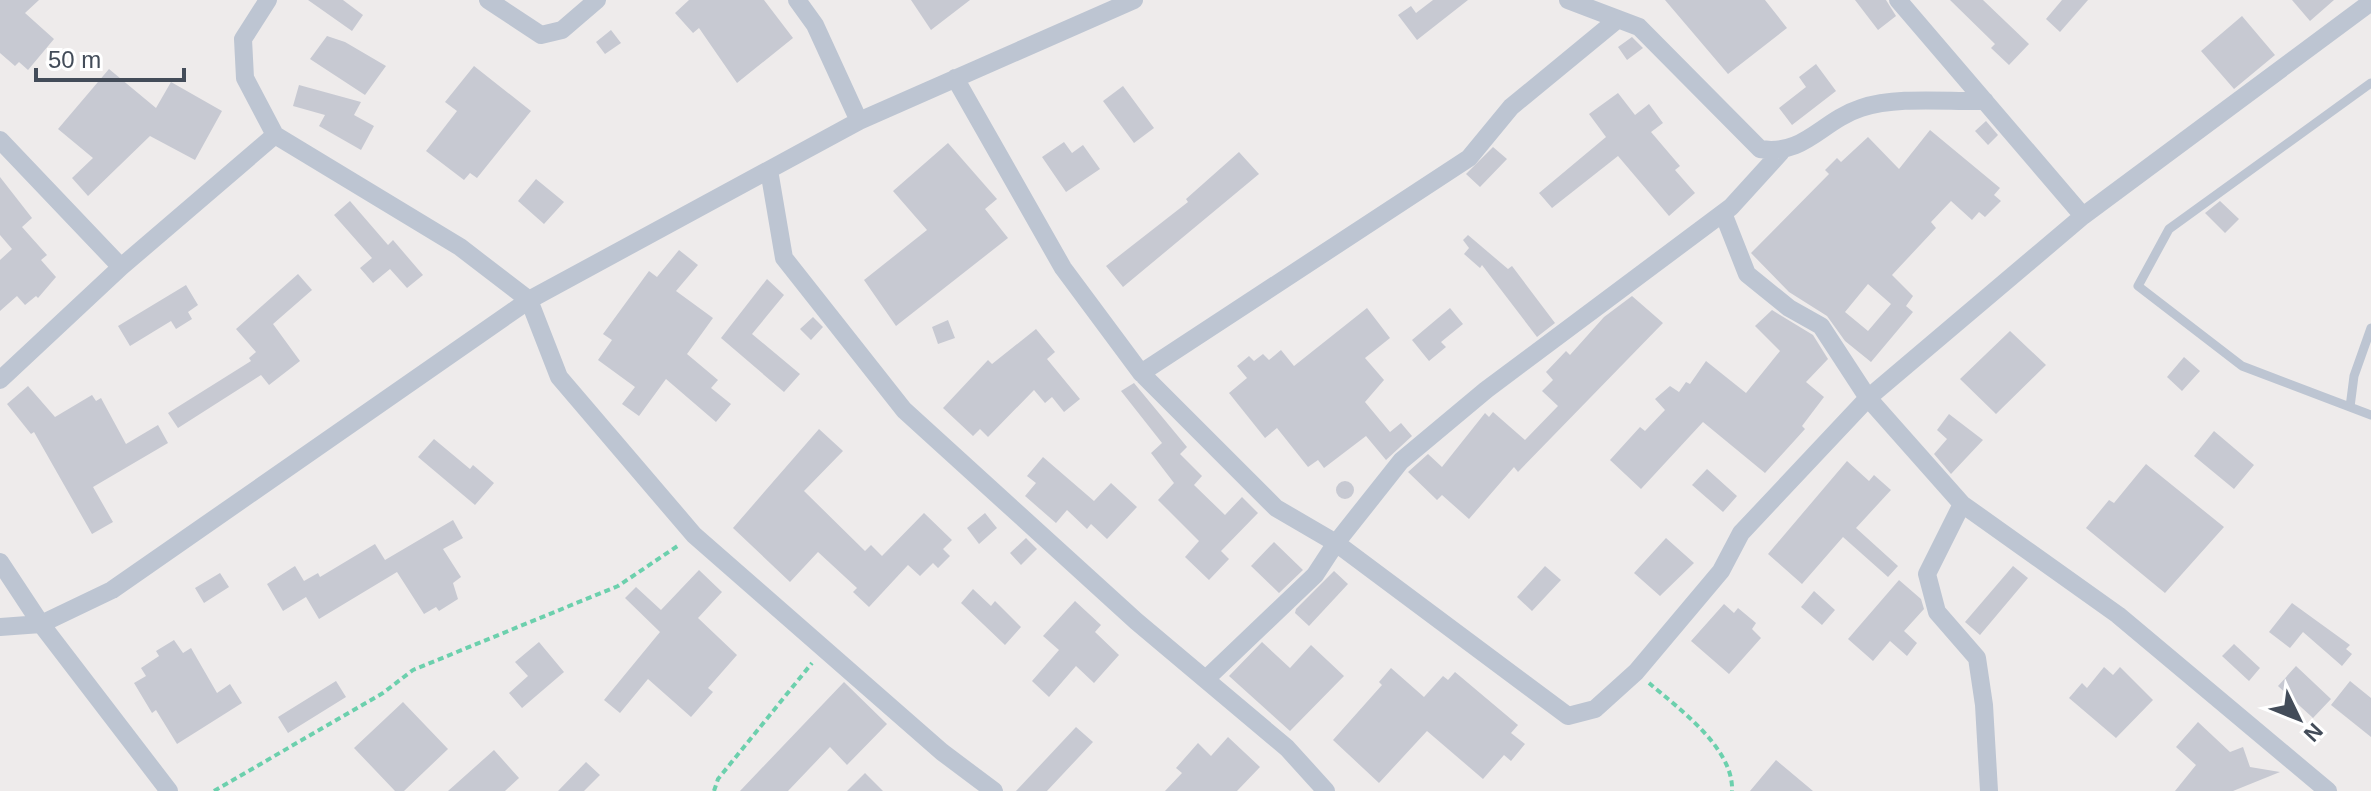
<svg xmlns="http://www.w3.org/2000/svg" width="2371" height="791" viewBox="0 0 2371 791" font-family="Helvetica,sans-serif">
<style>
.building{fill:#c7c9d2;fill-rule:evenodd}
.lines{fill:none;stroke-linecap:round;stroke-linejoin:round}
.path{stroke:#6cd0ad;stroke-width:4;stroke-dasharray:6 4;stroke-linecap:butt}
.lane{stroke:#bdc5d2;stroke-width:9}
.street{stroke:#bdc5d2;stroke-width:18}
</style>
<rect width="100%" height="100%" fill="#eeebeb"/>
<path class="building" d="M0,0h39l-14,13 29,26 -26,31 -9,-8 -4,4 -15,-13z
M308,0h35l20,15 -11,16z
M689,0h75l29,38 -56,45 -38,-55 -6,5 -18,-20z
M911,0h59l-39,30z
M1433,0h35l-51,40 -19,-25 13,-9 5,7z
M1665,0h100l22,28 -59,46z
M1855,0h31l10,16 -18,14z
M1950,0h33l46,44 -20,21 -18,-17 4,-4z
M2062,0h26l-28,32 -14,-13z
M2292,0h42l-24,21z
M2242,16l33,39 -41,34 -33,-38z
M611,30l10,13 -16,11 -9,-12z
M327,36l18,6 41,24 -21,29 -55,-36z
M1632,37l11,11 -16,12 -9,-13z
M1816,64l20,27 -44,34 -13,-17 27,-21 -7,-10z
M474,66l57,45 -54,67 -7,-5 -6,7 -38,-29 31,-40 -12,-9z
M109,69l47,39 15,-26 51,29 -27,49 -45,-24 -62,60 -16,-18 21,-20 -35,-29z
M299,85l62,17 -7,13 20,11 -13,24 -42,-24 6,-11 -32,-9z
M1123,86l31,42 -20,15 -31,-42z
M1618,93l17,22 14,-11 14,19 -12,9 29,34 -5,4 20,23 -26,23 -51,-60 -66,52 -13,-15 67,-56 -17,-23z
M1986,121l12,14 -10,10 -13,-14z
M1930,130l70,58 -6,7 7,6 -16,16 -6,-5 -7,8 -21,-19 -20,21 5,6 -44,47 21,21 -7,10 7,6 -42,50 -26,-21 -18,-25 -38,-24 -38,-39 78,-79 -4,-4 12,-12 4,4 27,-25 31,32zM1868,284l23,20 -23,27 -23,-19z
M1064,142l8,11 11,-8 17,24 -34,23 -24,-35z
M948,143l49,56 -12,10 23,29 -112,88 -32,-46 63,-50 -34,-39z
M1493,147l14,12 -27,28 -14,-13z
M1239,152l20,22 -136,113 -17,-21 82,-64 -2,-3z
M0,177l32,41 -10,9 25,28 -6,5 15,17 -18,21 -2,-2 -11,9 -8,-9 -17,15v-51l12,-11 -12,-14z
M536,179l28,23 -20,22 -26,-23z
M350,201l38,44 5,-5 30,35 -16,13 -17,-19 -17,14 -13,-15 12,-10 -38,-43z
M2220,201l19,18 -14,14 -20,-20z
M1468,235l40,34 4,-3 43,57 -18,14 -55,-72 -2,3 -16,-14 5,-6 -6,-8z
M679,250l19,15 -22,26 37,27 -26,36 31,26 -7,8 20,16 -15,18 -50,-43 -27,37 -17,-12 13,-17 -37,-27 14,-20 -9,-6 46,-63 8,6z
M298,274l14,16 -39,34 27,37 -31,24 -8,-10 -83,53 -10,-15 83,-52 -2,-3 7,-6 -20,-23z
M767,279l17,16 -32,39 48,40 -16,18 -63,-54z
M186,285l12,20 -10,7 4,7 -16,10 -5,-8 -41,25 -12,-20z
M1632,296l31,27 -145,149 -4,-5 -45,52 -27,-24 -5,5 -29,-28 20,-18 14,13 43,-54 4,4 4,-5 32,28 33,-34 -16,-15 11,-11 -7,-8 20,-21 4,4 34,-38z
M1367,308l23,30 -25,20 19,22 -19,22 25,30 11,-9 11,13 -26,24 -20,-24 -42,32 -6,-8 -10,7 -31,-39 -12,10 -36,-45 18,-15 -10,-12 12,-10 5,5 9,-7 6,6 12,-10 13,16z
M1450,308l13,16 -22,18 5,5 -17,14 -17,-21z
M1772,310l41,25 15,24 -22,23 18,15 -22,29 3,3 -40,44 -62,-51 -62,67 -31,-29 30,-33 5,4 20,-21 -10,-11 15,-13 9,6 7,-10 4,2 16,-23 40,32 34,-42 -25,-25z
M813,317l10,10 -12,13 -11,-11z
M948,320l7,18 -17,6 -6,-17z
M1036,329l19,23 -8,7 33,40 -16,13 -12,-15 -7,6 -11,-13 -46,47 -8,-8 -7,7 -30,-28 45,-48 4,4z
M2010,331l36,34 -50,49 -36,-35z
M2184,357l16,14 -18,20 -15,-14z
M1134,383l53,64 -7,7 22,22 -8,9 31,30 17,-18 16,16 -37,38 8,8 -20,21 -24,-23 14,-16 -41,-41 16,-17 -23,-30 11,-10 -41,-52z
M28,386l27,31 37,-22 4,6 5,-3 25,46 32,-19 10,18 -75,44 20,35 -21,12 -58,-102 -3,2 -24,-30z
M1949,414l34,26 -32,34 -17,-20 13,-15 -10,-9z
M819,429l24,22 -39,40 61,60 6,-6 11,11 42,-43 28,27 -9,9 7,7 -12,12 -5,-5 -13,13 -12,-11 -39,42 -16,-15 4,-4 -39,-36 -28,30 -57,-54z
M2214,431l40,34 -20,24 -40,-33z
M434,439l36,30 3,-4 21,18 -19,22 -57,-48z
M1043,457l51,44 17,-18 26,24 -30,32 -16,-15 -4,5 -20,-19 -11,13 -31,-27 11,-13 -9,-7z
M1847,461l22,20 5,-6 17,15 -35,38 42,38 -10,11 -45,-40 -41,47 -34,-30z
M2146,464l78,63 -59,66 -79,-65 23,-28 5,3z
M1707,469l30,27 -14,16 -31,-27z
M1336 490a9 9 0 1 1 18 0a9 9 0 1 1-18 0Z
M985,513l12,15 -18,16 -12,-16z
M453,520l10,18 -20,11 18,28 -8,6 5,16 -19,12 -3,-4 -12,7 -27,-42 -78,47 -13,-22 -23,14 -16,-27 28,-18 9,15 14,-8 2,4 55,-33 10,16z
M1026,538l11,11 -16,16 -11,-12z
M1666,538l28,25 -34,33 -26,-23z
M1274,542l29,28 -24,23 -28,-27z
M1545,566l16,14 -29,31 -15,-14z
M2013,566l15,12 -48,57 -15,-13z
M699,570l23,22 -24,26 39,37 -29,33 5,4 -22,25 -43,-38 -28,34 -16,-13 56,-68 -35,-34 11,-11 25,23z
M1334,571l14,13 -39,42 -14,-13 1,-4z
M220,573l9,14 -25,16 -9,-15z
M1899,580l22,19 3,10 -20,22 13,12 -10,13 -17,-15 -17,20 -25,-22z
M973,589l18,17 4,-5 26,26 -16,18 -44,-42z
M1814,591l21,19 -13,15 -21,-18z
M1075,601l26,24 -6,7 24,23 -25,28 -18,-17 -27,31 -17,-16 27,-31 -16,-14z
M2292,603l58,42 -4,4 6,5 -10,12 -39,-34 -13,16 -21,-16z
M1724,604l10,9 4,-5 18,15 -4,6 9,9 -32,36 -38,-33z
M174,640l9,13 8,-5 26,45 13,-9 12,19 -65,41 -21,-34 -4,3 -18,-30 12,-7 -5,-8 18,-12 -3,-5z
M539,642l25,30 -42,36 -13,-15 19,-17 -13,-14z
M1262,642l28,26 21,-23 33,31 -54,55 -61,-55z
M2234,644l26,24 -11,13 -27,-25z
M2296,666l35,33 -18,19 -35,-32z
M2104,667l9,8 7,-8 33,33 -37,38 -47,-40 13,-15 5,5z
M1391,668l33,29 19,-21 5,4 7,-8 63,53 -7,8 14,11 -14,17 -7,-6 -21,24 -56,-48 -48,52 -46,-43 49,-55 -3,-3z
M336,681l10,16 -58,36 -10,-16z
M2350,681l21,17v39l-40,-32z
M844,682l43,42 -40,41 -17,-18 -42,44h-48z
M403,702l45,47 -44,42h-9l-41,-43z
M2198,722l32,30 13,-5 7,20 30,5 -47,19h-58l21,-26 -20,-18z
M1076,727l17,15 -46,49h-31z
M1228,737l32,30 -23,24h-72l17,-18 -6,-5 22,-25 13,13z
M494,750l25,28 -14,13h-57z
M1776,760l37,31h-63z
M586,762l14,13 -16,16h-26z
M865,773l18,18h-36z"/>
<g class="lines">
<path class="path" d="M1649,683c29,25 85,65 83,108
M214,791l169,-98 30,-23 205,-84 61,-41
M714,791l4,-12 94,-116"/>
<path class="lane" d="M2371,83l-202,146 -31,57 104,80 129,49
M2350,407l4,-31 17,-48"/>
<path class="street" d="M268,0l-25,39 2,39 30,57
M488,0l53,35 21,-5 35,-30
M797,0l18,25 44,96
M1568,0l71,27 121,122c45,7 61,-28 101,-41 37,-12 86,-6 124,-7
M1898,0l185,216
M955,78l108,190 78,105 135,135 60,35 -21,32 -109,104
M0,140l121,127
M1781,152l-50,55 -245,183 -85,71 -65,82 232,173 27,-7 41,-37 85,-101 20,-38 127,-135 215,-182 288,-214
M769,170l15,88 120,152 232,211 151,127 39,43
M1723,213l24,61 42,34 32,18 47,72 94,106 156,111 210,176
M1141,373l328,-215 42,-51 107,-88
M0,380l121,-113 154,-132 185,112 69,53 30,77 135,158 248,217 52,39
M1962,504l-35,70 10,38 40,46 7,47 5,86
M0,562l41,62 128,167
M0,627l41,-3 71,-34 417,-290 330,-179 275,-121"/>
</g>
<g transform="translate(2299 719) rotate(133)" stroke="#ffffff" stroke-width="6" paint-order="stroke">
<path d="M0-6L14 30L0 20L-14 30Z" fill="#434c59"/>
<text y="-12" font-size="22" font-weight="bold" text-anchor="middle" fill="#434c59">N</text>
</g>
<path d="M36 68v12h148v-12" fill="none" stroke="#434c59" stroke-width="4"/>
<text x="48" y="68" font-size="24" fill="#434c59" stroke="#ffffff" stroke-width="6" paint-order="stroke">50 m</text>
</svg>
